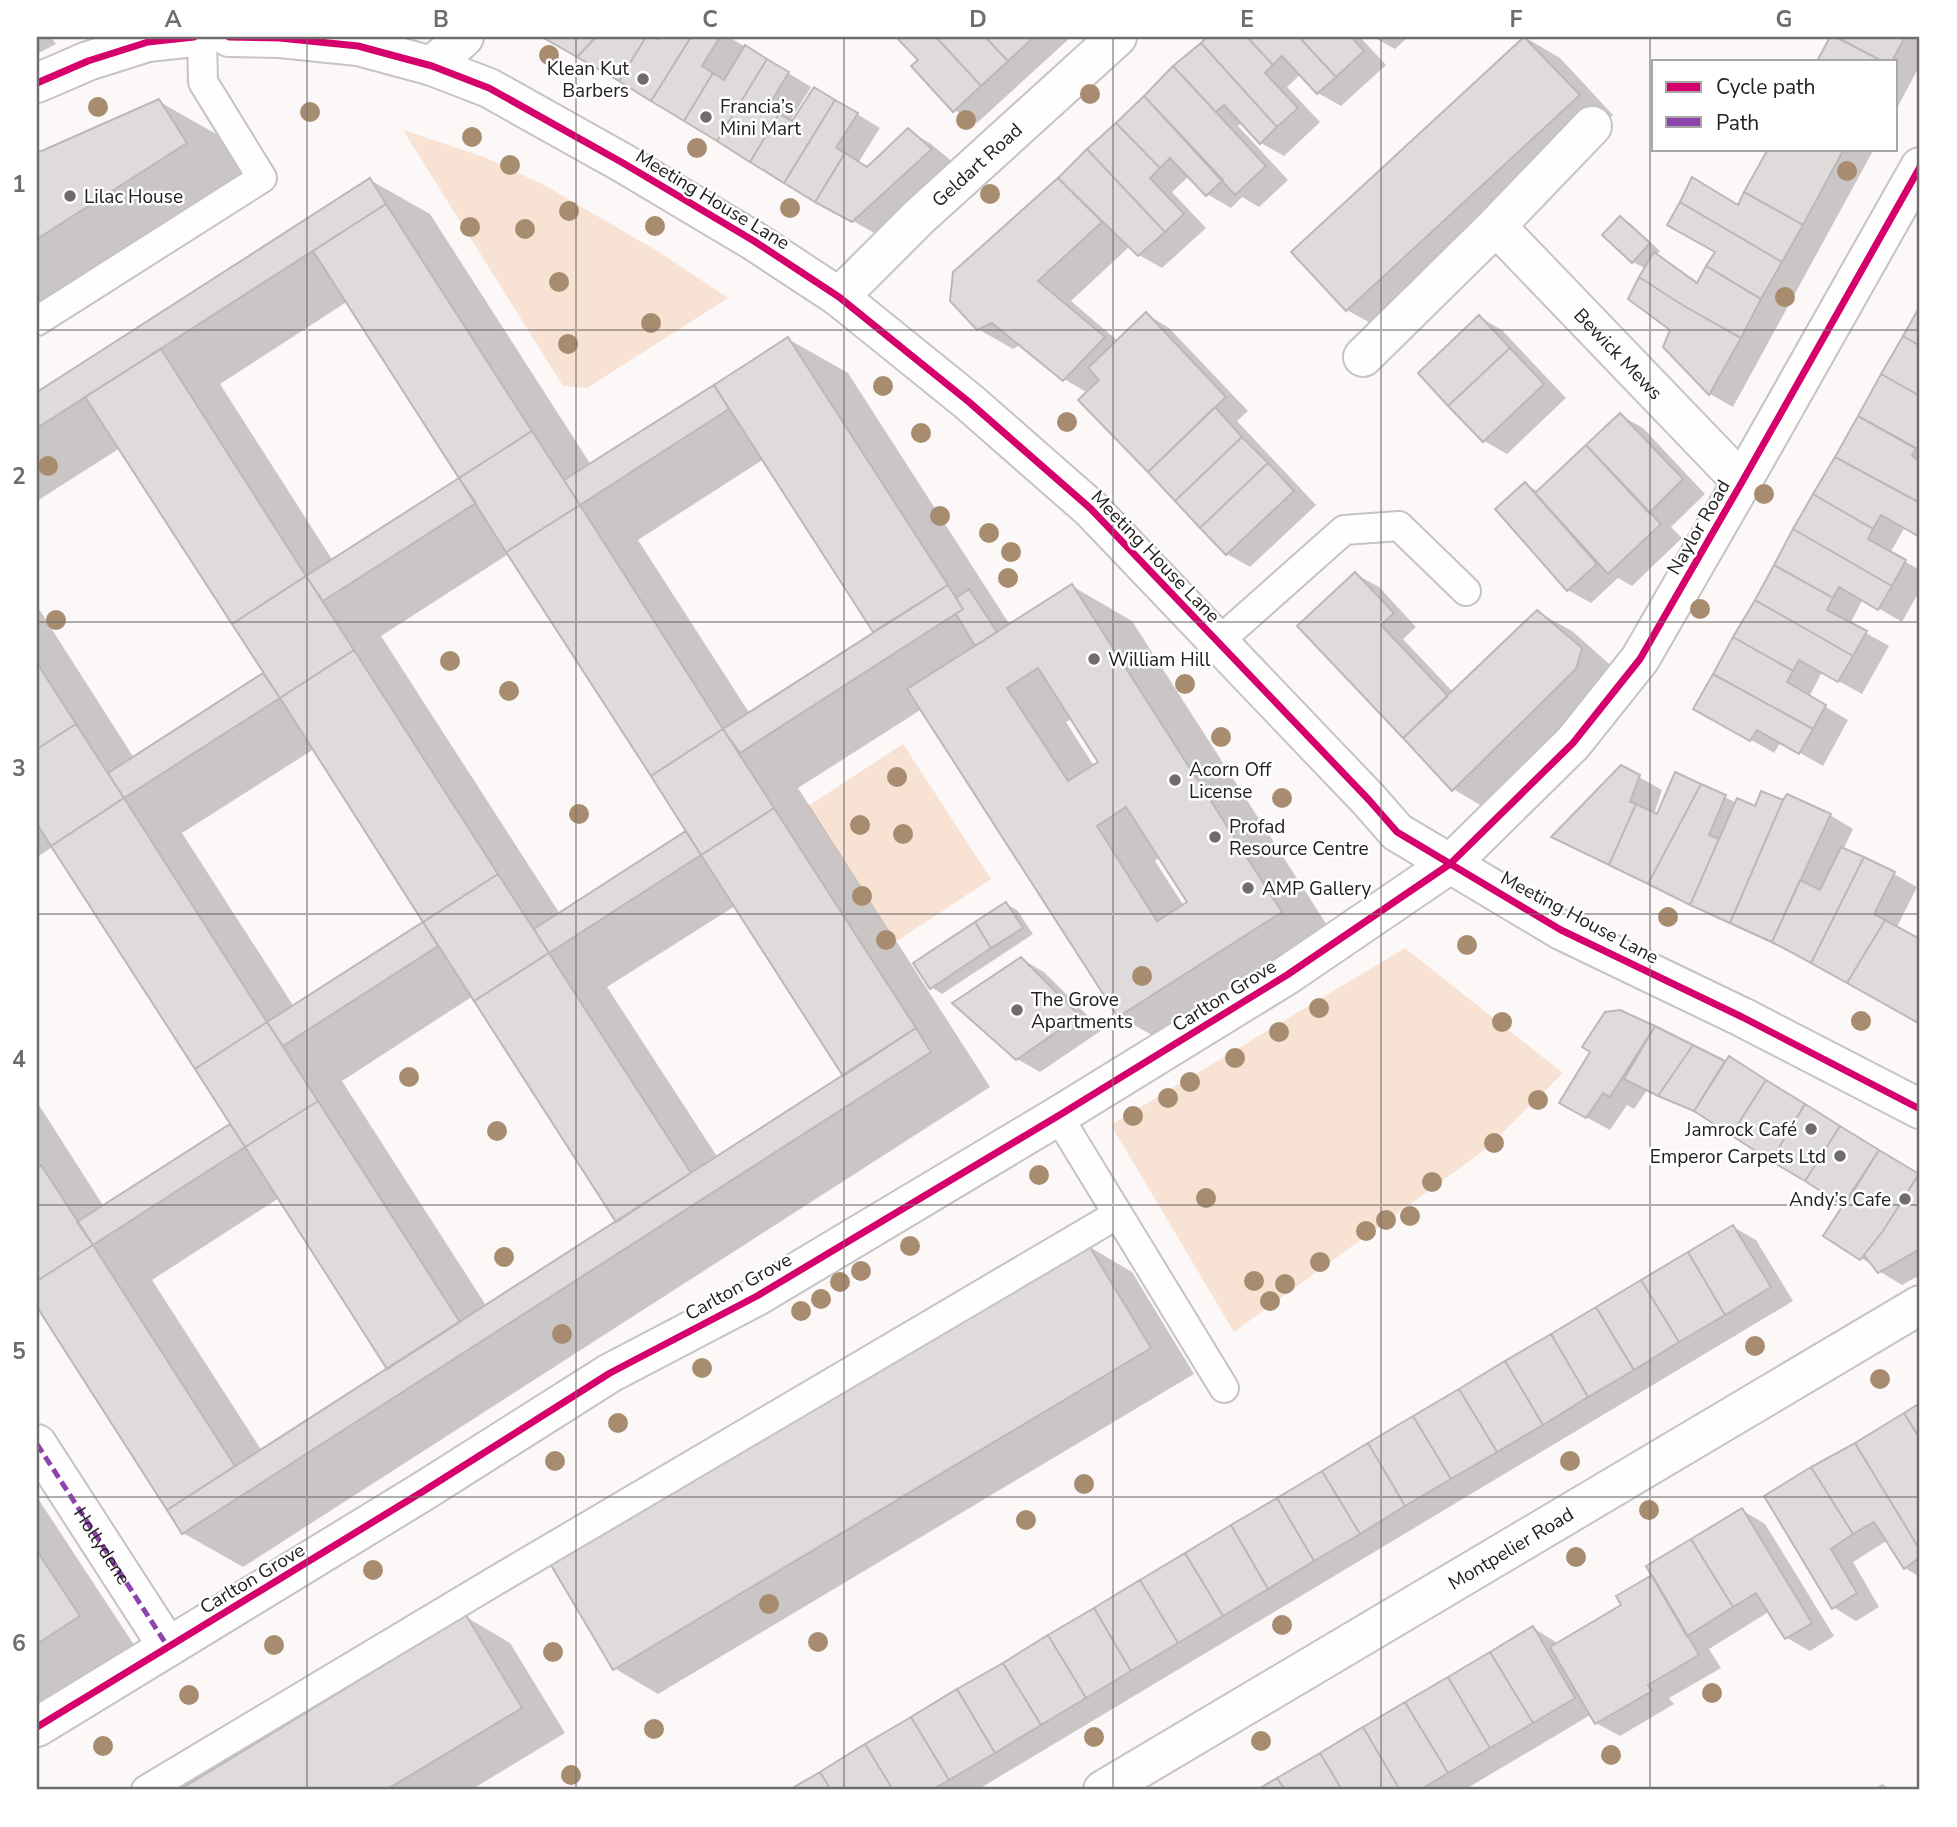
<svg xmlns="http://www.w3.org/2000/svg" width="1957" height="1827" viewBox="0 0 1957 1827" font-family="'Nunito Sans',sans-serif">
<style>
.green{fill:#f7e2d3}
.shadow{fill:#0003;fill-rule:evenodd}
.building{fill:#e0dbdb;stroke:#bcb8b7;stroke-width:2;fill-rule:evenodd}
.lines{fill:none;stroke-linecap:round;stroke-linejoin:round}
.service-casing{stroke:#c7c2c3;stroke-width:32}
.minor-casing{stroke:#c7c2c3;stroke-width:42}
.tertiary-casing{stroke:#c7c2c3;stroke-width:42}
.service{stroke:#fffefe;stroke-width:28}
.minor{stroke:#fffefe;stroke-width:38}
.tertiary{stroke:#fffefe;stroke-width:38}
.quiet{stroke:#8e44ad;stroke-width:5;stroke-dasharray:10 5;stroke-linecap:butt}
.cycleway-casing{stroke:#fff;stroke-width:11}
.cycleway{stroke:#d6006c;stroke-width:7}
.tree{fill:#a78c70}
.grid{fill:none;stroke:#716c6c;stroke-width:2;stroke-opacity:0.55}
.poi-dot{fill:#716c6c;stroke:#fff;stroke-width:2.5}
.labels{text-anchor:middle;stroke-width:5;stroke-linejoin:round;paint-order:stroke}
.poi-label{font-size:19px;fill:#252020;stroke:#fff;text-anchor:start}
.street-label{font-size:19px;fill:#252020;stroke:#fff}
.neatline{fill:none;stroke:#716c6c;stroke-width:2.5}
.grid-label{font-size:23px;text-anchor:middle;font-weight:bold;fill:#716c6c}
</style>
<rect width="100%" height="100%" fill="#fdf8f8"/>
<path class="green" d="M403,130l81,27 60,28 115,67 69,46 -141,90 -24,-2z
M903,744l88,135 -94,62 -89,-135z
M1405,948l158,125 -77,76 -252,183 -123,-207z"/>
<path class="shadow" d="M37,37h14l5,7 -19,10z
M548,37h181l82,50 -21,34 3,2 44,-21 43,26 -22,35 9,5 41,-38 23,14 23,19 -78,71 -60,-34 -193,-119 -77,-43z
M899,37h172l-94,86 -23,-13 -34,-50z
M1209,37h151l26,28 -45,41 -23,-13 -17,-19 -14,13 33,35 -36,34 -23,-13 -19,-21 -4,4 50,54 -29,27 -17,-10 -11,11 -24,-14 -18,-18 -17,16 34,36 -44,40 -23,-13 -9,-9 -59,55 47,40 28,-27 23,14 79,83 -11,10 79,84 -66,62 -23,-13 -139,-161 -24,-14 -43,-35 -8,5 -35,-20 80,-149 7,4 -4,-6 113,-111z
M1373,37h35l-13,12z
M1832,37h88v28l-24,45v-49h-77z
M1526,38l34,20 53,57 -232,214 -34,-19 -54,-58z
M158,101l60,34 28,43 -209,133v-156z
M1771,149h103l-141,258 -23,-13 -45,-48 7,-16 -26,-61 -13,-7 -29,-27 16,-17 11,6 29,27 -4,4 21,13 22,15z
M370,180l60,34 161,251 197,-126 60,34 162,252 62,-39 60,35 209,326 -162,104 -60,-35 -197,-307 -124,79 192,299 -747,480 -60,-34 -146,-229v-202l67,105 128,-83 -178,-278 -17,11v-251l97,152 131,-84 -145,-226 -83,53v-107zM348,301l113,177 -128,83 -113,-177zM764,459l111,174 -125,81 -112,-174zM510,553l178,278 -128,83 -179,-278zM1072,719l28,43 -6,4 -28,-44zM314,749l111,173 -131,85 -112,-174zM1160,857l29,46 -5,3 -29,-45zM735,906l111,170 -128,82 -111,-171zM473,996l145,226 -131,85 -145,-226zM279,1198l111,171 -128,82 -110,-171z
M1920,308v227l-15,-8 -15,26 30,17v20l-18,32 -39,-23 -13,25 39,22 -27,48 -40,-22 -13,25 39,23 -25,46 -42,-24 -7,11 -78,-45z
M1479,317l23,13 64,68 -59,56 -23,-13z
M1620,415l23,13 62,66 -34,33 11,11 -50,48 -14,-8 -27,25 -23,-13 -43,-106 14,8z
M1355,574l24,13 37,40 -13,12 50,53 85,-80 34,19 43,38 -128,140 -34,-20z
M1621,767l41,23 -8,24 4,2 18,-42 61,29 19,5 74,7 23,14 -10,21 51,24 23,13 -21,42 24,13v81l-123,-68 -81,-37 -140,-69z
M1006,904l11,6 16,24 -91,60 -11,-7z
M1021,959l23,13 58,58 -62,42 -23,-13z
M1620,1012l106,51 4,-5 190,117v100l-18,10 -23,-14 -5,-5 -13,-8 -15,-52 -133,-85 -66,-31 -13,19 -7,-4 -17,25 -26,-14z
M1733,1227l23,13 37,61 -816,489h-184z
M1088,1246l44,26 62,102 -536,320 -44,-26z
M1920,1405v172l-15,-9 -17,-28 -35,22 26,45 -23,14 -23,-14 -67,-110z
M37,1497l101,154 -101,67z
M1742,1510l23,14 69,112 -24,15 -23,-13 -17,-27 -61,38 12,19 -52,30 5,6 -54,32 -24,-13 -4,-9 -128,76h-203l272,-162 23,14 2,3 65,-39 31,-30z
M466,1617l44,26 55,90 -94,57h-289z
M1882,1784l10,6h-19z"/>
<path class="building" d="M545,37h51l-19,20 -33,-19z
M596,37h50l-27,44 -42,-24z
M646,37h8l4,2 1,-2h32l-40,64 -32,-20z
M691,37h29l-18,29 11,7 -29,48 -33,-20z
M896,37h40l45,49 -28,26 -42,-46 7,-6z
M936,37h49l23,24 -27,25z
M985,37h49l-26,24z
M1207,37h40l26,28 -8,8 33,35 -21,19 -76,-84z
M1247,37h52l37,40 -19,17 -35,-38 -9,9z
M1299,37h52l13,14 -28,26z
M1524,37l56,58 -234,216 -55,-59z
M1830,37h6l46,24h-65z
M1836,37h69l-13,24h-10z
M1201,43l76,84 -17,17 -36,-39 -8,7 -43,-46z
M745,45l22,14 -50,82 -33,-20 29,-48 11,7z
M767,59l22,13 -21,35 11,7 -29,48 -33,-21z
M1173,66l93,100 -31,29 -91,-99z
M814,87l21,13 -51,83 -34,-21 29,-48 13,7z
M1144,96l79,84 -17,16 -36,-38 -10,10 -44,-45z
M159,99l28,44 -150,96v-86z
M835,100l23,13 -22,35 9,5 -30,49 -31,-19z
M1116,123l44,45 -10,10 34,36 -19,18 -78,-83z
M908,128l24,21 -80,73 -37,-20 30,-49 22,14z
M1087,149l78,83 -27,24 -80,-78z
M1768,149h76l-41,76 -59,-33z
M1692,177l46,28 6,-13 59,33 -21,37 -102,-60z
M370,178l16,26 -349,224v-36z
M1058,178l44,44 -64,59 67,56 -42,44 -71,-58 -15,7 -27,-29 3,-29z
M1680,202l102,60 -21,37 -55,-33 9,-14 -48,-27z
M386,204l146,227 -73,47 -146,-227z
M1620,216l30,27 -18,20 -30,-28z
M1654,252l43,31 9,-17 55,33 -20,39 -57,-32 -45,-29z
M1639,277l45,29 57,32 -32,57 -46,-48 7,-17 -42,-31z
M1920,306v40l-17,-10z
M1146,312l80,85 -78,75 -70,-72 21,-20 -11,-12z
M1479,315l31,33 -62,58 -30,-33z
M1903,336l17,10v50l-39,-22z
M788,337l160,248 -75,47 -159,-247z
M1510,348l34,36 -61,58 -35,-36z
M161,349l145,227 -74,48 -147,-227z
M1881,374l39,22v55l-62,-35z
M714,385l15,24 -149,96 -16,-25z
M1215,407l27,30 -67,64 -27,-29z
M1620,413l63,66 -34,34 -63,-68z
M1858,416l58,32 -4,8 8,5v42l-85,-46z
M532,431l48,74 -74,47 -47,-74z
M1242,437l26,26 -68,65 -25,-27z
M1586,445l75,79 -53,50 -73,-81z
M1835,457l85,46v34l-39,-22 -8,14 -60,-35z
M1268,463l26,28 -68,64 -26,-27z
M459,478l17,25 -153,98 -17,-25z
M1525,482l72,82 -30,27 -72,-82z
M1813,494l60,35 -5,10 38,21 -14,26 -99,-57z
M580,505l143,224 -72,47 -145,-224z
M1793,529l99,57 -14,24 -39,-23 -6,11 -59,-33z
M1774,565l59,33 -6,12 40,21 -14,25 -98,-56z
M1355,572l39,41 -13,12 67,71 -45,42 -106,-112z
M306,576l48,74 -74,48 -48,-74z
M1072,584l210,328 -164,105 -211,-328zM1038,668l60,94 -30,19 -61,-93zM1126,807l61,95 -30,19 -60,-95z
M948,585l15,24 -223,144 -17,-24z
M969,589l28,43 -22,14 -19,-32 7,-5 -7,-11z
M1755,600l98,56 -15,26 -39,-22 -6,11 -60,-34z
M1537,610l45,38 -6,21 -124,122 -49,-53z
M1733,637l60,34 -6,11 39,23 -13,24 -100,-55z
M354,650l144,224 -75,48 -143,-224z
M37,663l39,61 -39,25z
M263,673l17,25 -156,100 -16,-25z
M1713,674l100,55 -14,25 -42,-24 -7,11 -57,-32z
M76,724l48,74 -73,48 -14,-22v-75z
M723,729l51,79 -73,47 -50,-79z
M1621,765l19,10 -10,27 6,2 -27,61 -58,-28z
M1675,772l26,12 -53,100 -39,-19 27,-61 21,10z
M1701,784l25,11 -17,40 10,4 -29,66 -42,-21z
M1761,791l22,9 -53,123 -40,-18 47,-107 18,8z
M1787,794l44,20 -59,128 -42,-19 53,-123z
M124,798l143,224 -72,47 -144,-223z
M774,808l142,220 -73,48 -142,-221z
M686,831l15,24 -152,98 -15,-24z
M1841,847l23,10 -53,106 -39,-21 28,-62 20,10z
M1864,857l31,15 -21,42 11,6 -38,63 -36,-20z
M498,874l51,79 -75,48 -51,-79z
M1006,902l17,26 -32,20 -16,-26z
M1885,920l35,19v85l-73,-41z
M423,922l15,24 -155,100 -16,-24z
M975,922l16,26 -61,41 -17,-26z
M549,953l142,220 -75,49 -142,-221z
M1021,957l59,59 -64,44 -64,-57z
M1620,1010l35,16 -45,71 -7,-4 -17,25 -27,-15 31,-51 -8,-5 23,-35z
M267,1022l51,79 -73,46 -50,-78z
M1655,1026l38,19 -35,51 -34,-17z
M916,1028l15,24 -749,482 -15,-24z
M1693,1045l32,16 -31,50 -36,-15z
M1729,1056l37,24 -35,55 -37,-24z
M1766,1080l39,24 -34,57 -40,-26z
M318,1101l142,221 -73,47 -142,-222z
M1805,1104l35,22 -35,55 -34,-20z
M230,1124l15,23 -152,98 -16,-23z
M1840,1126l39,24 -35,56 -39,-25z
M1879,1150l40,24 -36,57 -23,29 -37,-24z
M41,1165l52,80 -56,36v-113z
M1919,1174l1,75 -42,24 -14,-18 19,-24z
M1733,1225l38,62 -46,28 -37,-63z
M1088,1244l63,104 -538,322 -62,-105z
M93,1245l142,221 -68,44 -130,-203v-26z
M1688,1252l37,63 -46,27 -38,-62z
M1641,1280l38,62 -45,28 -38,-63z
M1596,1307l38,63 -46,27 -37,-63z
M1551,1334l37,63 -45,28 -38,-64z
M1505,1361l38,64 -46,27 -38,-63z
M1459,1389l38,63 -46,27 -38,-63z
M1920,1403v36l-16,-26z
M1904,1413l16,26v56l-1,1 1,54 -65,-107z
M1413,1416l38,63 -46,27 -37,-63z
M1368,1443l37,63 -45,28 -38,-63z
M1855,1443l65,107v7l-16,12 -30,-47 -21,12 -42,-67z
M1811,1467l42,67 -22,15 26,44 -25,16 -68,-113z
M1322,1471l38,63 -46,27 -37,-63z
M1277,1498l37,63 -46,28 -37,-64z
M1742,1508l70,115 -27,16 -29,-46 -23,14 -42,-68z
M1231,1525l37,64 -45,27 -38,-63z
M1691,1539l42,68 -46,29 -41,-70z
M37,1551l43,65 -43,28z
M1185,1553l38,63 -45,27 -38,-63z
M1652,1575l47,80 -51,30 4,6 -57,33 -45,-77 71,-42 -5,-9z
M1140,1580l38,63 -47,28 -37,-63z
M1094,1608l37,63 -45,27 -38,-63z
M466,1615l56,93 -136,82h-207z
M1533,1626l42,72 -42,25 -43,-71z
M1048,1635l38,63 -45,27 -38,-62z
M1490,1652l43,71 -43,25 -42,-71z
M1003,1663l38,62 -46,28 -38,-64z
M1448,1677l42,71 -42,25 -43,-71z
M957,1689l38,64 -46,27 -38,-63z
M1405,1702l43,71 -28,17h-20l-37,-63z
M911,1717l38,63 -17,10h-39l-28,-46z
M1363,1727l37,63h-58l-22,-37z
M865,1744l28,46h-62l-11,-18z
M1320,1753l22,37h-57l-8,-12z
M820,1772l11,18h-42z
M1277,1778l8,12h-28z"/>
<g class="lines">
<g class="service-casing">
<path id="service" d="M37,321l225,-143 -59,-96 -1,-45
M1218,642l126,-112 55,-4 67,65
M1058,1116l166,272
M146,1790l349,-209 623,-367"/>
</g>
<g class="minor-casing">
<g id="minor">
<path d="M432,66l32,-29"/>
<path id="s1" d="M1496,226l246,256"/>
<path id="s2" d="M839,297l80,-80 198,-180"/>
<path d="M1363,357l133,-131 96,-100"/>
<path d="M37,1444l131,203"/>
<path d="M37,1727l385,-235 188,-119 147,-77 301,-180 229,-141 163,-111 123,-121 67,-84 102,-177 178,-315"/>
<path id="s3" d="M1103,1790l817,-485"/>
</g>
</g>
<g class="tertiary-casing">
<path id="tertiary" d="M229,37l51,1 78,8 74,20 57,22 134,75 131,78 85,56 130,105 122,107 278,291 28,32 164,98 181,87 178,92
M37,83l51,-22 60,-19 46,-5"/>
</g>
<use href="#service" class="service"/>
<use href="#minor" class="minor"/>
<use href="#tertiary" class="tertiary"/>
<path class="quiet" id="s4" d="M37,1444l131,203"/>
<g class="cycleway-casing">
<path id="cycleway" d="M229,37l51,1 78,8 74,20 57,22 134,75 131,78 85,56 130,105 122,107 278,291 28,32 164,98 181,87 178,92
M37,83l51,-22 60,-19 46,-5
M37,1727l385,-235 188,-119 147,-77 301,-180 229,-141 163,-111 123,-121 67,-84 102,-177 178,-315"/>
</g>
<use href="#cycleway" class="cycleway"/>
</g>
<g class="tree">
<circle cx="549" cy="55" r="10"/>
<circle cx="1090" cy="94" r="10"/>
<circle cx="98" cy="107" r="10"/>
<circle cx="310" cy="112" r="10"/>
<circle cx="966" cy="120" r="10"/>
<circle cx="472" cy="137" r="10"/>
<circle cx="697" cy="148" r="10"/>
<circle cx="510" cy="165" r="10"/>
<circle cx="1847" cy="171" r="10"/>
<circle cx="990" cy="194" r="10"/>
<circle cx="790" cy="208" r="10"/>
<circle cx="569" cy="211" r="10"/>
<circle cx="655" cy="226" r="10"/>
<circle cx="470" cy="227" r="10"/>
<circle cx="525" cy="229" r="10"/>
<circle cx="559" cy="282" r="10"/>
<circle cx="1785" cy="297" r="10"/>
<circle cx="651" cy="323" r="10"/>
<circle cx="568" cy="344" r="10"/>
<circle cx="883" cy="386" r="10"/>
<circle cx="1067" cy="422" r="10"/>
<circle cx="921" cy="433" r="10"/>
<circle cx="48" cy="466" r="10"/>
<circle cx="1764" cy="494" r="10"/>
<circle cx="940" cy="516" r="10"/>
<circle cx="989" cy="533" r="10"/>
<circle cx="1011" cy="552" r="10"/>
<circle cx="1008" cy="578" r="10"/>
<circle cx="1700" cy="609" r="10"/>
<circle cx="56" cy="620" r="10"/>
<circle cx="450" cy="661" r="10"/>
<circle cx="1185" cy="684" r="10"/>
<circle cx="509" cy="691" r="10"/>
<circle cx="1221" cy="737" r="10"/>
<circle cx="897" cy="777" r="10"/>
<circle cx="1282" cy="798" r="10"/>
<circle cx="579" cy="814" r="10"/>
<circle cx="860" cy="825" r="10"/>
<circle cx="903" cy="834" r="10"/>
<circle cx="862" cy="896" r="10"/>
<circle cx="1668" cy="917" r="10"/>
<circle cx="886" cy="940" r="10"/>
<circle cx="1467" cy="945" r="10"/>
<circle cx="1142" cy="976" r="10"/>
<circle cx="1319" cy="1008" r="10"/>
<circle cx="1861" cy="1021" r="10"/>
<circle cx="1502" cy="1022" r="10"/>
<circle cx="1279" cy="1032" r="10"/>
<circle cx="1235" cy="1058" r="10"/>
<circle cx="409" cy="1077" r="10"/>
<circle cx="1190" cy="1082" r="10"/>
<circle cx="1168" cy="1098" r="10"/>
<circle cx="1538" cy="1100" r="10"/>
<circle cx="1133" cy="1116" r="10"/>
<circle cx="497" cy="1131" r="10"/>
<circle cx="1494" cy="1143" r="10"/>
<circle cx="1039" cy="1175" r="10"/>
<circle cx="1432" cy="1182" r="10"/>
<circle cx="1206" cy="1198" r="10"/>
<circle cx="1410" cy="1216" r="10"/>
<circle cx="1386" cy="1220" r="10"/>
<circle cx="1366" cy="1231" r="10"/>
<circle cx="910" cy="1246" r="10"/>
<circle cx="504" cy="1257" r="10"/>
<circle cx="1320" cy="1262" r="10"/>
<circle cx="861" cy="1271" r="10"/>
<circle cx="1254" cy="1281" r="10"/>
<circle cx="840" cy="1282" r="10"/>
<circle cx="1285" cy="1284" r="10"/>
<circle cx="821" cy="1299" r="10"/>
<circle cx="1270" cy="1301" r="10"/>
<circle cx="801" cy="1311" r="10"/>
<circle cx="562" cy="1334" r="10"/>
<circle cx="1755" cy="1346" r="10"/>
<circle cx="702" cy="1368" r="10"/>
<circle cx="1880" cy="1379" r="10"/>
<circle cx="618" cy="1423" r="10"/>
<circle cx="555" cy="1461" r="10"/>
<circle cx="1570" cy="1461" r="10"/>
<circle cx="1084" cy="1484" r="10"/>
<circle cx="1649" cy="1510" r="10"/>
<circle cx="1026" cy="1520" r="10"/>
<circle cx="1576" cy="1557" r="10"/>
<circle cx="373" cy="1570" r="10"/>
<circle cx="769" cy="1604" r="10"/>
<circle cx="1282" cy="1625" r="10"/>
<circle cx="818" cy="1642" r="10"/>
<circle cx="274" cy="1645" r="10"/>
<circle cx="553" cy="1652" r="10"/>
<circle cx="1712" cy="1693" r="10"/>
<circle cx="189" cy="1695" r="10"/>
<circle cx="654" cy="1729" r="10"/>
<circle cx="1094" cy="1737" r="10"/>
<circle cx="1261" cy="1741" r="10"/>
<circle cx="103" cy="1746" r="10"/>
<circle cx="1611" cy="1755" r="10"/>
<circle cx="571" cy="1775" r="10"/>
</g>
<path class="grid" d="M307,37v1753M576,37v1753M844,37v1753M1113,37v1753M1381,37v1753M1650,37v1753M37,330h1883M37,622h1883M37,914h1883M37,1205h1883M37,1497h1883"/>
<g class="poi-dot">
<circle cx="643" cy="79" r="7"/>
<circle cx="706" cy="117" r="7"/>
<circle cx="70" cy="196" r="7"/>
<circle cx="1094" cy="659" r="7"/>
<circle cx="1175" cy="780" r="7"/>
<circle cx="1215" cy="837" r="7"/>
<circle cx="1248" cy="888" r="7"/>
<circle cx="1017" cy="1010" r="7"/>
<circle cx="1811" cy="1129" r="7"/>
<circle cx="1840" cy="1156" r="7"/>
<circle cx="1905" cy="1199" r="7"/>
</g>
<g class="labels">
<g class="poi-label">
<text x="629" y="75" text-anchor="end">Klean Kut<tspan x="629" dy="22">Barbers</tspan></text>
<text x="720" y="113">Francia’s<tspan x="720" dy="22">Mini Mart</tspan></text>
<text x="84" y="203">Lilac House</text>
<text x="1108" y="666">William Hill</text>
<text x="1189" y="776">Acorn Off<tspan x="1189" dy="22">License</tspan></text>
<text x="1229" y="833">Profad<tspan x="1229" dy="22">Resource Centre</tspan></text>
<text x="1262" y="895">AMP Gallery</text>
<text x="1031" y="1006">The Grove<tspan x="1031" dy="22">Apartments</tspan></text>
<text x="1797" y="1136" text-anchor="end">Jamrock Café</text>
<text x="1826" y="1163" text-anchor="end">Emperor Carpets Ltd</text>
<text x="1891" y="1206" text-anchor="end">Andy’s Cafe</text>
</g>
<g class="street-label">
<text dy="7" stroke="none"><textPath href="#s2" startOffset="191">Geldart Road</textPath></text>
<text transform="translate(713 199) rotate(31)" y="7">Meeting House Lane</text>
<text dy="7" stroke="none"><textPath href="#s1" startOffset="177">Bewick Mews</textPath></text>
<text transform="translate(1698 527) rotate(-60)" y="7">Naylor Road</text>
<text transform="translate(1156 556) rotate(46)" y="7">Meeting House Lane</text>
<text transform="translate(1580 917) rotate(28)" y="7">Meeting House Lane</text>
<text transform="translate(1224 995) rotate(-32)" y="7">Carlton Grove</text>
<text transform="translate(738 1286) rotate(-29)" y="7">Carlton Grove</text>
<text dy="7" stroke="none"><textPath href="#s4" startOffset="121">Hollydene</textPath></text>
<text dy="7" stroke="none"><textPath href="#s3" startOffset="474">Montpelier Road</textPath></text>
<text transform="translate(252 1578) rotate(-31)" y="7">Carlton Grove</text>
</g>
</g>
<rect width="1957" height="1827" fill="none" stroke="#ffffff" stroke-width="77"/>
<rect x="1652" y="60" width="245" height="91" fill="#ffffff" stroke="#a8a6a6" stroke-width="2"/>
<rect x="1666" y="82" width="35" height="10" fill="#d6006c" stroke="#a8a6a6" stroke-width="2"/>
<text x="1716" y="94" font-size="21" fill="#252020">Cycle path</text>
<rect x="1666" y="117" width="35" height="10" fill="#8e44ad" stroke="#a8a6a6" stroke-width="2"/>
<text x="1716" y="130" font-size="21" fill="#252020">Path</text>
<rect x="38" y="38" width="1880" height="1750" class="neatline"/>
<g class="grid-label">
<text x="173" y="27">A</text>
<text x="441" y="27">B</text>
<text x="710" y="27">C</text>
<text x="978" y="27">D</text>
<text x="1247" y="27">E</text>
<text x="1516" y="27">F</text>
<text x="1784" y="27">G</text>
<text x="19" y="192">1</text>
<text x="19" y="484">2</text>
<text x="19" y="776">3</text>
<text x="19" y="1067">4</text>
<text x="19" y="1359">5</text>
<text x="19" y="1651">6</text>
</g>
</svg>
